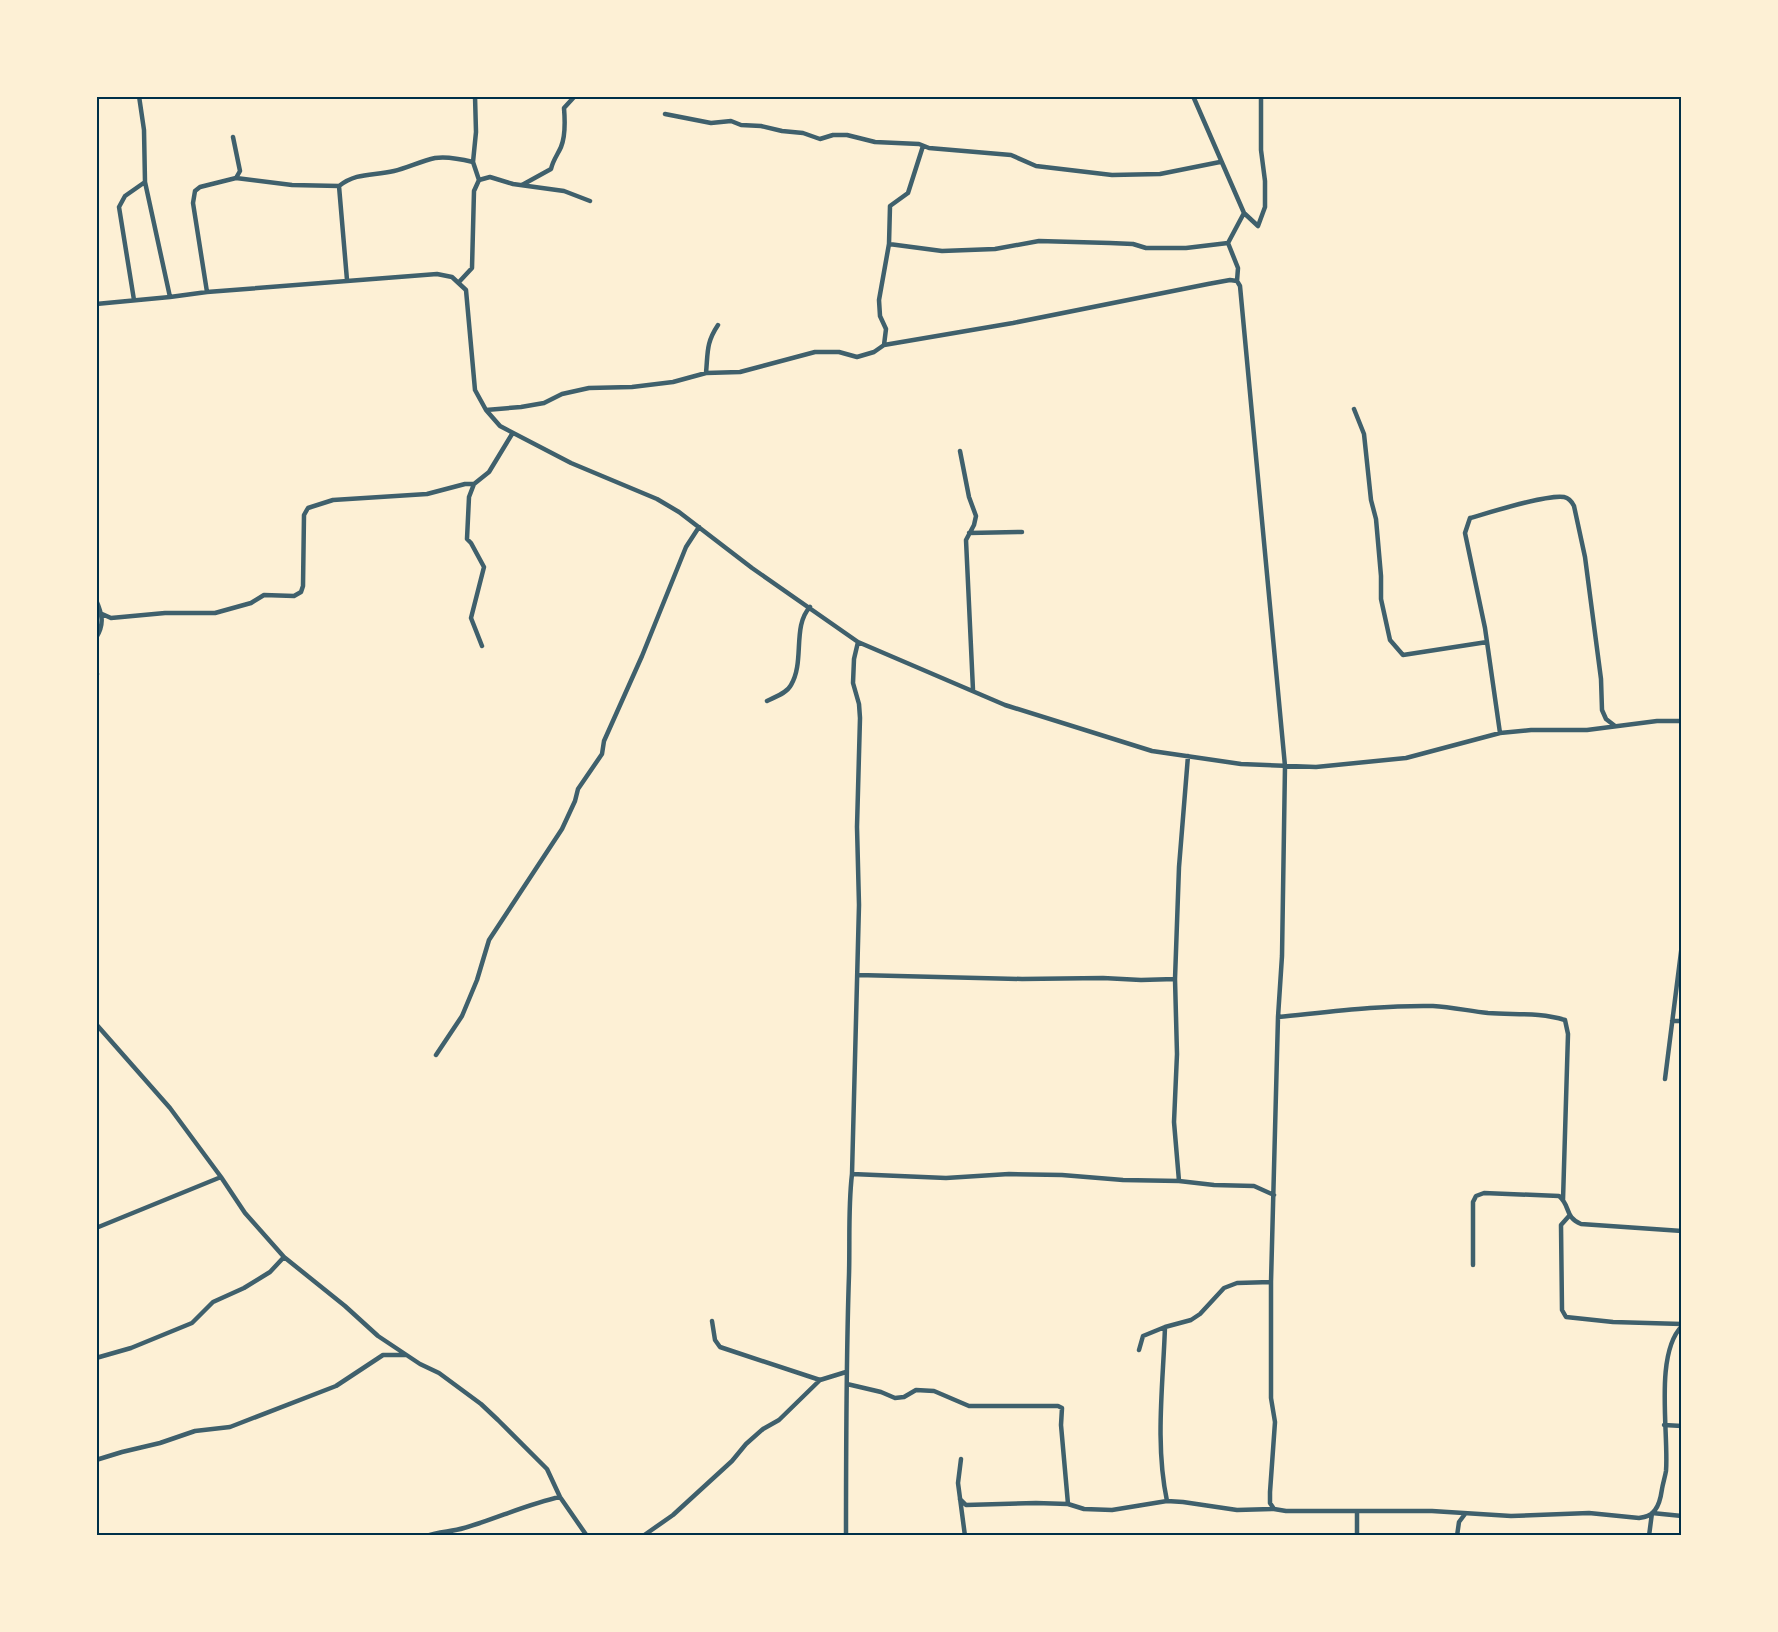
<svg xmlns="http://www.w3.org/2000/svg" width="1778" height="1632" viewBox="0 0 1778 1632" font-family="'PT Sans',sans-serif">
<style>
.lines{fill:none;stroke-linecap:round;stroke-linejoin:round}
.minor{stroke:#3f606c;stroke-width:4.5}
.neatline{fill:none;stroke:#003049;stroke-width:2}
</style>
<rect width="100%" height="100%" fill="#fdf0d5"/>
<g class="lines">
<path class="minor" d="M139,96l5,34 1,52 25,115
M1193,96l51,117 -16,30
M665,114l46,9 20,-2 10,4 20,1 21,5 21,2 17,6 13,-4h14l28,7 44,2 10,4 82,7 25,11 76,9 48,-1 60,-12
M473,162l3,-30 -1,-36
M236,178l56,7 47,1
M522,185l29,-16c2,-9 7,-15 10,-22 5,-12 4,-27 3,-39l11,-12
M1244,213l14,13 7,-19v-26l-4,-31v-54
M889,244l53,7 53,-2 44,-8 71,2 23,1 13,4h40l42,-5 10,25 -1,13 3,5 45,480 -3,190 -4,61 -7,265v116l4,24 -5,70v11l4,6 12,2h146l79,5 78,-3 50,5c6,-1 12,-2 16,-8 5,-6 6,-14 7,-21 1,-6 3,-12 4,-18 3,-37 -12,-117 16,-145
M347,280l-8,-94c18,-14 34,-10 55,-15 13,-3 27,-10 41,-13 12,-2 26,1 38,4l6,18
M459,282l13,-14 2,-77 5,-11 11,-3 23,7 51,7 26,10
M207,292l-14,-89 2,-12 5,-4 36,-9 4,-7 -7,-34
M134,300l-15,-93 6,-11 20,-14
M96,304l74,-7 37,-5 230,-18 15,3 14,13 9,100 11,20 14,16 71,37 86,36 22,13 73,56 106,74 147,63 147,46 89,13 75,3 90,-9 94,-25 31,-3h56l70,-9h25
M884,345l2,-16 -6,-13 -1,-16 10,-56 1,-38 18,-13 15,-47
M706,373c2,-21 0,-30 12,-48
M1354,409l10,25 7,66 5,19 5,57v23l9,41 13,15 84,-13
M486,410l35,-3 23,-4 18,-9 27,-6 43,-1 41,-5 33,-9 34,-1 75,-20h24l18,5 17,-5 10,-7 129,-22 195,-39 22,-4 7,1
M960,451l9,46 7,19 -2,9 -8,15 7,150
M474,484l-5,13 -2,42 4,4 13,24 -13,51 11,28
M969,533l53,-1
M96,600c6,14 9,24 0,38
M102,614l9,4 54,-5h50l36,-10 13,-8 30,1 7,-4 2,-6 1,-71 4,-7 25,-8 94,-6 38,-10h9l15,-12 23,-38
M96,678l1,-4
M767,701c8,-4 20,-8 24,-16 14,-23 1,-59 19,-78
M1500,733l-15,-105 -20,-95 5,-15c18,-5 77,-24 94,-21 5,1 8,5 10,9l11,51 16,122 1,31 4,9 9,7
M858,975l164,4 81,-1 38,2 34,-1
M1278,1017c51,-5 103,-12 155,-11 19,1 36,5 55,7 26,2 51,-1 77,7l3,14 -5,166
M1672,1021h10
M96,1024l74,84 51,69 24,36 39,44 61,49 33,30 42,28 19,9 42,31 17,16 49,49 13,28 27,39
M436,1055l26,-39 15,-36 12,-40 73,-111 13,-28 3,-12 24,-35 2,-13 38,-85 44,-109 13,-20
M1665,1079l17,-135
M852,1174l94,4 63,-4 53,1 61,5 56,1 35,4 40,1 20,9
M1179,1181l-5,-59 3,-68 -2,-75 4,-112 9,-111
M1569,1216l-8,9 1,85 4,7 47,5 69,2
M96,1228l125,-51
M1473,1265v-63l3,-6 8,-3 75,3c12,10 5,21 22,28l101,7
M712,1321l3,19 5,7 100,33 26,-8
M1165,1327c-2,58 -10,117 2,174
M1139,1350l4,-14 22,-9 26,-7 9,-6 24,-26 13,-5 34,-1
M96,1358l35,-10 61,-25 21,-21 31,-14 26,-16 14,-15
M847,1384l34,8 14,6 9,-1 12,-7 18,1 35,15h89l4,2 -1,17 7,79
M1664,1425l18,1
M961,1459l-3,24 7,53
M96,1460l26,-8 38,-9 35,-12 35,-4 106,-41 47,-31h22
M960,1499l6,6 70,-2 32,1 16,5 28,1 55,-9 16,1 54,8 37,-1
M1357,1513v23
M426,1536c13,-5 25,-4 38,-8 32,-9 63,-24 96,-31
M643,1536l30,-21 59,-54 14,-17 17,-15 16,-9 41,-40
M846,1536c0,-87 0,-174 3,-261 1,-34 -1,-67 3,-101l7,-269 -2,-78 3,-109 -1,-14 -6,-21 1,-24 4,-17
M1457,1536l2,-14 6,-8
M1649,1536l3,-23 30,3"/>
</g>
<rect width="1778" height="1632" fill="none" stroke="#fdf0d5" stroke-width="195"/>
<rect x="98" y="98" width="1582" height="1436" class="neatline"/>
</svg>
